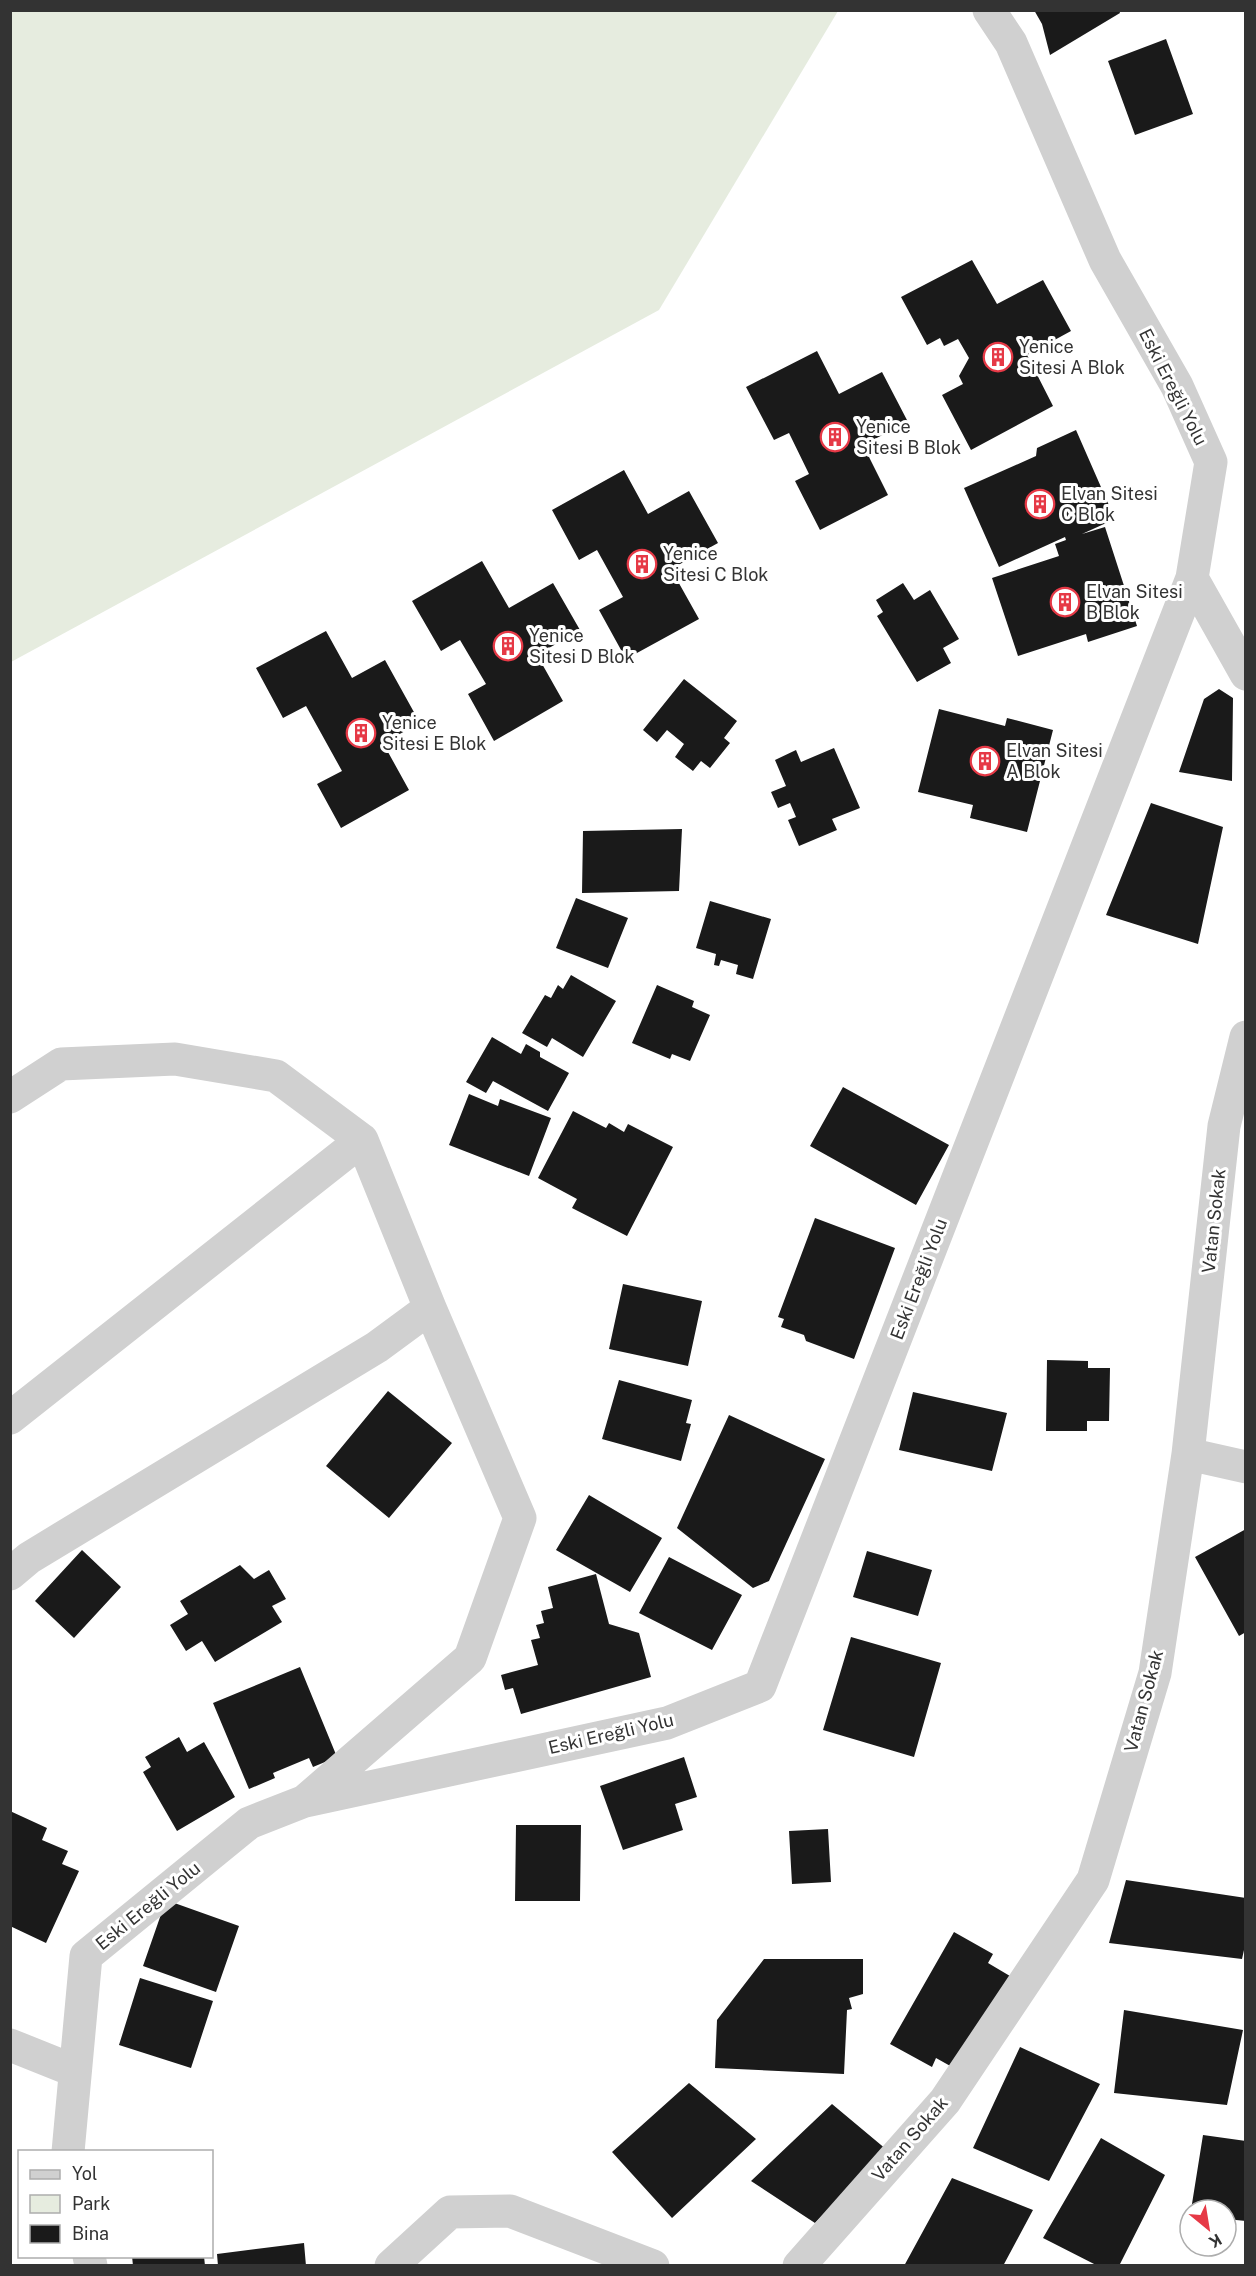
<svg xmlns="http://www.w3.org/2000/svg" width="1256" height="2276" viewBox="0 0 1256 2276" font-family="'Public Sans',sans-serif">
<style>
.green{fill:#e6ecdf}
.building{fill:#1a1a1a}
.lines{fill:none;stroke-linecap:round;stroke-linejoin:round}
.minor{stroke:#d0d0d0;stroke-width:33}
.labels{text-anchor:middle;stroke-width:6;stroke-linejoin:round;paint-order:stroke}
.poi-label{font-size:18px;fill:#333;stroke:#fff;text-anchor:start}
.street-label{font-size:18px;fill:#333;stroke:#fff}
</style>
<rect width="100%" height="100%" fill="#fff"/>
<path class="green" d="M11,10h827v1l-179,299 -648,352z"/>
<path class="building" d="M1034,10h85l1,3 -70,42 -8,-31z
M1166,39l27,75 -58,21 -27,-74z
M972,260l25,44 46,-24 28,51 -44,24 26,51 -82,44 -29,-55 21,-11 -4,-8 10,-18 -11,-19 -14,7 -4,-8 -13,7 -26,-48z
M817,351l22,43 43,-22 26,50 -45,23 25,50 -68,35 -25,-49 14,-7 -20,-41 -15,7 -28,-53z
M1076,430l39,89 -33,15 23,-7 32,99 -49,16 -2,-8 -68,22 -26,-78 67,-22 -4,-12 11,-4 -1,-3 -66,30 -35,-79 72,-32 1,-8z
M624,470l24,44 41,-23 29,52 -47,26 28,50 -73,40 -27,-49 24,-13 -26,-47 -18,10 -27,-50z
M482,561l27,47 44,-25 27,47 -43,25 26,46 -69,40 -26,-47 18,-10 -26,-44 -19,11 -29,-50z
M903,583l11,17 16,-10 29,49 -16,9 8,15 -34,19 -40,-66 6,-4 -7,-12z
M326,631l26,47 33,-18 35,63 -37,20 26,47 -68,38 -24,-44 25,-13 -36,-65 -23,12 -27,-50z
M684,679l53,42 -13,17 6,5 -20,25 -9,-7 -8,10 -18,-14 9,-13 -17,-14 -10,12 -14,-12z
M1219,689l14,9 -1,83 -53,-9 25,-73z
M939,709l66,17 2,-8 46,12 -26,102 -57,-14 3,-13 -55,-13z
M834,748l26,60 -28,11 5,11 -38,16 -11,-26 8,-3 -6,-14 -12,5 -7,-16 15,-6 -11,-26 21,-10 5,12z
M1151,803l72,24 -25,117 -92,-29z
M682,829l-3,62 -97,2 1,-62z
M576,898l52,20 -20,50 -52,-20z
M710,901l61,18 -18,60 -17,-5 2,-9 -17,-5 -2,6 -5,-1 2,-11 -20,-6z
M571,975l45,26 -33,56 -31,-19 -5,9 -25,-14 23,-38 6,3 7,-13 5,4z
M657,985l37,16 -2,6 18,8 -20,46 -18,-7 -2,5 -38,-16z
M492,1037l29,17 5,-10 14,8v5l29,16 -21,38 -55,-30 -7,12 -20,-11z
M843,1087l106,58 -33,60 -106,-59z
M469,1094l29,12 2,-7 51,19 -22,58 -80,-31z
M573,1111l33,17 3,-5 15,9 4,-8 45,23 -46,89 -55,-28 5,-9 -39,-21z
M815,1218l80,30 -41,111 -48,-18 -2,-6 -23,-8 3,-8 -6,-2z
M623,1284l79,17 -14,65 -79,-17z
M1047,1360l41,1v7h22l-1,53h-22v10h-41z
M619,1380l73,20 -6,23 5,1 -10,37 -79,-22z
M388,1391l64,52 -63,75 -63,-52z
M913,1392l94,21 -15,58 -93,-21z
M729,1415l96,44 -56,122 -16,7 -76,-60z
M589,1495l73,43 -32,54 -74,-42z
M1246,1529v103l-7,4 -44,-79z
M82,1550l39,37 -47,51 -39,-37z
M867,1551l65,19 -14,46 -65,-19z
M669,1557l73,38 -30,55 -73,-37z
M240,1565l14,14 15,-9 17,29 -14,7 10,16 -67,40 -13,-21 -16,10 -16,-26 18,-11 -8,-13z
M596,1574l13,50 30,9 12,44 -130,37 -8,-26 -8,2 -4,-15 37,-10 -7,-25 9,-2 -4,-13 8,-2 -3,-12 12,-3 -5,-21z
M851,1637l90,26 -27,94 -91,-27z
M300,1667l37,90 -24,10 -4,-9 -36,15 2,5 -26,11 -36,-86z
M179,1737l8,15 17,-10 31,55 -58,34 -34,-59 8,-5 -6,-10z
M684,1757l13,40 -22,7 8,26 -60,20 -23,-64z
M10,1811l37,17 -5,12 26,11 -6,13 17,7 -33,72 -36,-17z
M516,1825h65l-1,76h-65z
M828,1829l3,53 -39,2 -3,-53z
M1126,1880l120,18v43l-4,18 -133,-16z
M166,1900l73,26 -23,66 -73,-26z
M954,1932l39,22 -5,9 27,16 -54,93 -25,-14 -4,9 -42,-23z
M764,1959h99v35l-14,4 3,11 -5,1 -3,64 -129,-6 2,-48z
M140,1978l73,23 -22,67 -72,-23z
M1124,2010l119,20 -16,75 -113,-12z
M1020,2047l80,37 -51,97 -76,-33z
M689,2083l67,56 -84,79 -60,-66z
M832,2104l55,46 -72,73 -64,-42z
M1203,2135l43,6v80l-20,-2v-9h-35z
M1101,2138l64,37 -46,91h-21l-55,-28z
M952,2178l81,32 -30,56h-99z
M304,2243l2,23h-88l-1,-12z
M132,2256h72l1,10h-72z"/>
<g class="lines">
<path class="minor" d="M1192,578l54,96
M10,1097l51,-33 114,-5 101,17 86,64 68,168 90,210 -50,140 -164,142
M10,1418l352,-278
M1188,1454l58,13
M10,1574l19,-16 348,-211 53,-39
M10,2045l65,26
M68,2152l18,-196 163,-133 56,-22 362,-78 93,-37 432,-1108 19,-116 -34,-76 -72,-126 -94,-217 -22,-33
M89,2256l2,10
M391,2266l59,-54 60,-1 143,55
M799,2266l146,-165 148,-221 62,-207 33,-219 36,-328 22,-89"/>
</g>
<defs>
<g id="building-ring" transform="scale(1.5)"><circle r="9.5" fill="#fff" stroke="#e63946" stroke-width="1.5"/><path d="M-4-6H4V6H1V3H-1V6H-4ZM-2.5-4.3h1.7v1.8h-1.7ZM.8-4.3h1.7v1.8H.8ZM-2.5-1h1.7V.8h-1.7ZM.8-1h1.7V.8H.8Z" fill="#e63946"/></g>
</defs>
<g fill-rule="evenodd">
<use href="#building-ring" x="998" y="357"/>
<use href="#building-ring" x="835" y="437"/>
<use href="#building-ring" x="1040" y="504"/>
<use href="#building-ring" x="642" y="564"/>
<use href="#building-ring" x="1065" y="602"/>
<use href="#building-ring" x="508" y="646"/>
<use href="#building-ring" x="361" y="733"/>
<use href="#building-ring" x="985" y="761"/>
</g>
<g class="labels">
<g class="poi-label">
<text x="1019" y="353">Yenice<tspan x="1019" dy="21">Sitesi A Blok</tspan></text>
<text x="856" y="433">Yenice<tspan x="856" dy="21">Sitesi B Blok</tspan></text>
<text x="1061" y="500">Elvan Sitesi<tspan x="1061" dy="21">C Blok</tspan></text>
<text x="663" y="560">Yenice<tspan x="663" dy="21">Sitesi C Blok</tspan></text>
<text x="1086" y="598">Elvan Sitesi<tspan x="1086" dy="21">B Blok</tspan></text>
<text x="529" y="642">Yenice<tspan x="529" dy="21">Sitesi D Blok</tspan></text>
<text x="382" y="729">Yenice<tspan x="382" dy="21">Sitesi E Blok</tspan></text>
<text x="1006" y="757">Elvan Sitesi<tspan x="1006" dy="21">A Blok</tspan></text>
</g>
<g class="street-label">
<text transform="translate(1173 387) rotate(63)" y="6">Eski Ereğli Yolu</text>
<text transform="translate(1214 1221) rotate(-84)" y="6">Vatan Sokak</text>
<text transform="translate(919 1279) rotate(-69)" y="6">Eski Ereğli Yolu</text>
<text transform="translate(1144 1701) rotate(-75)" y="6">Vatan Sokak</text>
<text transform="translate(611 1734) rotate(-13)" y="6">Eski Ereğli Yolu</text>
<text transform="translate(148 1906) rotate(-39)" y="6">Eski Ereğli Yolu</text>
<text transform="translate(910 2139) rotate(-49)" y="6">Vatan Sokak</text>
</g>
</g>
<rect width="1256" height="2276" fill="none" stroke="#333333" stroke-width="24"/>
<rect x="18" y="2150" width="195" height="108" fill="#ffffff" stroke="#adadad" stroke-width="1.5"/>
<rect x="30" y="2170" width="30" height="9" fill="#d0d0d0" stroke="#adadad" stroke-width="1.5"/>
<text x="72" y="2180" font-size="18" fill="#333333">Yol</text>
<rect x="30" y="2195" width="30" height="18" fill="#e6ecdf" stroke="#adadad" stroke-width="1.5"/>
<text x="72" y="2210" font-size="18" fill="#333333">Park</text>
<rect x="30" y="2225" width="30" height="18" fill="#1a1a1a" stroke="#adadad" stroke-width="1.5"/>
<text x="72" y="2240" font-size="18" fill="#333333">Bina</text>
<g transform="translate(1208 2228) rotate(150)"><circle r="28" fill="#ffffff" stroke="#adadad" stroke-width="1.5"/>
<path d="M0-4.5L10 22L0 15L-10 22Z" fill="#e63946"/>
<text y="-9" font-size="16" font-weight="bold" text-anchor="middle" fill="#333333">K</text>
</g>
</svg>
